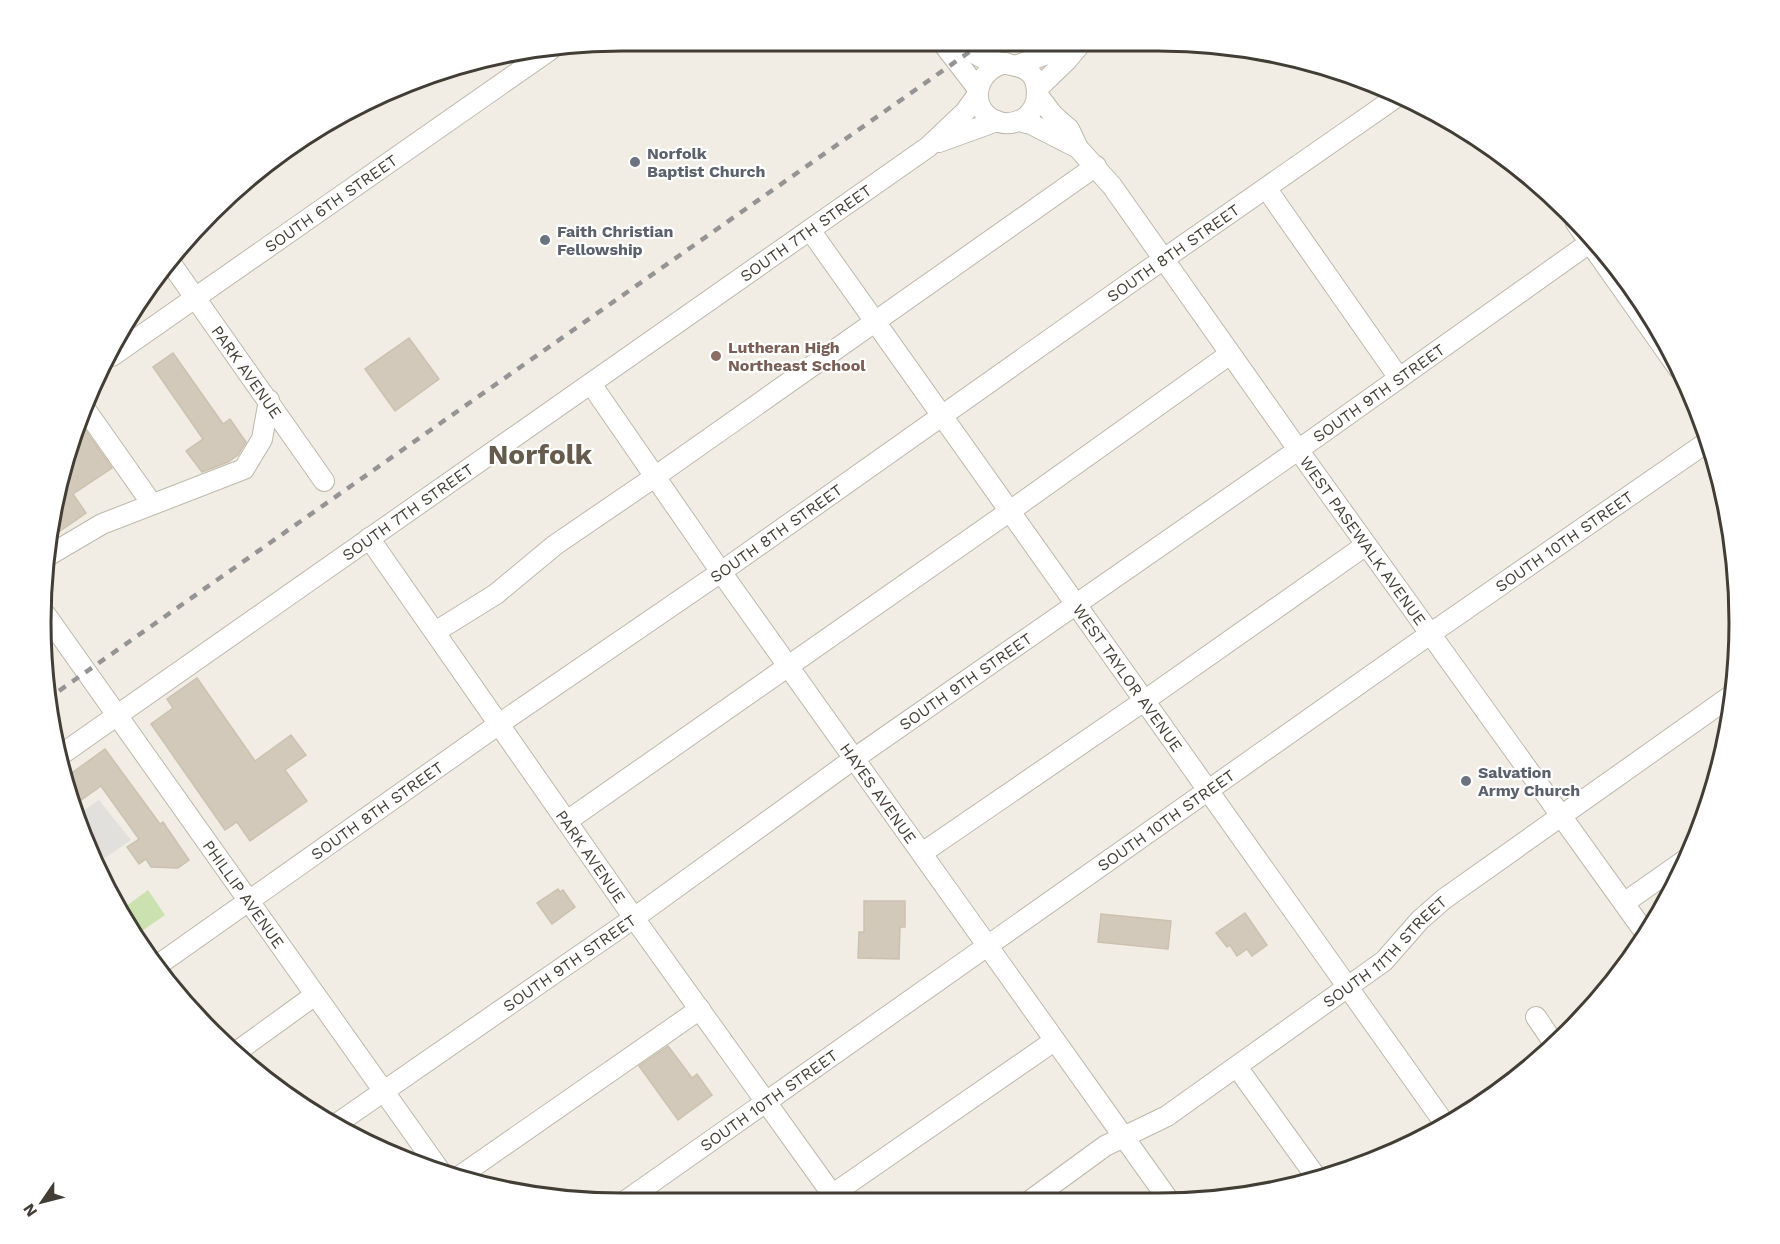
<svg xmlns="http://www.w3.org/2000/svg" width="1780" height="1244" viewBox="0 0 1780 1244" font-family="'Work Sans',sans-serif">
<style>
.green{fill:#cbe2b0}
.parking{fill:#e2e0dd}
.building{fill:#d2c9bb;stroke:#ccc1af;stroke-width:1.5}
.lines{fill:none;stroke-linecap:round;stroke-linejoin:round}
.minor-casing{stroke:#beb8ab;stroke-width:22}
.minor{stroke:#fff;stroke-width:20}
.rail{stroke:#949494;stroke-width:4.5;stroke-dasharray:8 8;stroke-linecap:butt}
.worship-dot{fill:#6b7280;stroke:#fff;stroke-width:2}
.education-dot{fill:#8d6e63;stroke:#fff;stroke-width:2}
.labels{text-anchor:middle;stroke-width:4.5;stroke-linejoin:round;paint-order:stroke}
.worship-label{font-size:16px;font-weight:bold;fill:#5b616d;stroke:#fff;text-anchor:start}
.street-label{font-size:16px;fill:#433e35;stroke:#fff}
.education-label{font-size:16px;font-weight:bold;fill:#785e54;stroke:#fff;text-anchor:start}
.town-label{font-size:28px;font-weight:bold;fill:#655c4d;stroke:#fff}
.rim{fill:none;stroke:#433e35;stroke-width:3}
</style>
<rect width="100%" height="100%" fill="#f1ede5"/>
<path class="green" d="M148,890l17,25 -23,16 -17,-24z"/>
<path class="parking" d="M99,800l32,40 -35,24 -16,-51z"/>
<path class="building" d="M409,338l30,41 -44,32 -30,-42z
M173,353l50,71 7,-5 16,23 -8,13 -10,7 -26,10 -16,-21 17,-12 -50,-72z
M79,421l33,47 -39,26 13,19 -39,27z
M197,678l58,83 36,-26 15,20 -21,15 22,31 -57,40 -13,-19 -12,8 -74,-106 22,-16 -6,-9z
M105,749l55,75 3,-2 26,38 -11,8 -27,-1 -5,-8 -7,5 -12,-17 12,-8 -38,-53 -24,17 -8,-28z
M558,889l2,3 3,-2 12,17 -23,17 -15,-21z
M864,901h41v26h-5l-1,32 -41,-1 1,-26h5z
M1245,913l22,32 -15,11 -5,-7 -10,7 -7,-11 -3,2 -11,-14z
M1101,914l70,7 -3,28 -70,-7z
M668,1046l24,32 5,-4 15,21 -34,25 -39,-54z"/>
<g class="lines">
<g class="minor-casing">
<g id="minor">
<path d="M941,41l37,48"/>
<path d="M958,41c8,6 16,14 27,18 21,8 52,1 52,34 0,9 -4,18 -11,24 -8,5 -18,8 -27,5 -32,-10 -26,-52 7,-59"/>
<path d="M1018,65c21,-7 40,-17 61,-22"/>
<path d="M1037,89l30,-29 16,-19"/>
<path id="s1" d="M1037,94l16,21 16,14 9,19 34,38 197,279 337,469"/>
<path d="M1019,121l12,3 47,24"/>
<path d="M939,142l58,-21"/>
<path d="M1266,188l133,190"/>
<path d="M1576,223l102,145"/>
<path id="s2" d="M810,230l635,894"/>
<path id="s3" d="M170,262l154,219"/>
<path id="s4" d="M112,356l438,-306"/>
<path id="s5" d="M591,384l130,188 447,627"/>
<path d="M83,406l69,98"/>
<path id="s6" d="M369,538l265,380 203,283"/>
<path d="M46,557l56,-33 142,-55 18,-30 7,-39"/>
<path id="s7" d="M46,615l395,557"/>
<path d="M435,632l61,-38 59,-49 101,-69 440,-310"/>
<path id="s8" d="M62,754l866,-607 37,-35 13,-18"/>
<path d="M567,821l443,-310 220,-157"/>
<path d="M922,853l222,-152 222,-156"/>
<path d="M1624,903l64,-45"/>
<path id="s9" d="M158,965l341,-241 222,-152 427,-302 247,-172"/>
<path d="M1536,1017l19,28"/>
<path d="M235,1053l80,-58"/>
<path d="M1237,1067l77,107"/>
<path id="s10" d="M335,1125l299,-207 221,-160 443,-308 297,-211"/>
<path d="M457,1178l243,-169"/>
<path id="s11" d="M1031,1200l74,-54 62,-30 217,-155 36,-41 24,-21 288,-204"/>
<path d="M823,1201l231,-160"/>
<path id="s12" d="M624,1202l806,-568 280,-194"/>
</g>
</g>
<use href="#minor" class="minor"/>
<path class="rail" d="M46,700l939,-659"/>
</g>
<g class="worship-dot">
<circle cx="635" cy="162" r="6"/>
<circle cx="545" cy="240" r="6"/>
<circle cx="1466" cy="781" r="6"/>
</g>
<circle class="education-dot" cx="716" cy="356" r="6"/>
<g class="labels">
<g class="worship-label">
<text x="647" y="159">Norfolk<tspan x="647" dy="18">Baptist Church</tspan></text>
<text x="557" y="237">Faith Christian<tspan x="557" dy="18">Fellowship</tspan></text>
<text x="1478" y="778">Salvation<tspan x="1478" dy="18">Army Church</tspan></text>
</g>
<g class="street-label">
<text dy="6" stroke="none"><textPath href="#s4" startOffset="267">SOUTH 6TH STREET</textPath></text>
<text dy="6" stroke="none"><textPath href="#s8" startOffset="908">SOUTH 7TH STREET</textPath></text>
<text dy="6" stroke="none"><textPath href="#s9" startOffset="1240">SOUTH 8TH STREET</textPath></text>
<text dy="6" stroke="none"><textPath href="#s3" startOffset="134">PARK AVENUE</textPath></text>
<text dy="6" stroke="none"><textPath href="#s10" startOffset="1275">SOUTH 9TH STREET</textPath></text>
<text dy="6" stroke="none"><textPath href="#s8" startOffset="422">SOUTH 7TH STREET</textPath></text>
<text dy="6" stroke="none"><textPath href="#s9" startOffset="754">SOUTH 8TH STREET</textPath></text>
<text dy="6" stroke="none"><textPath href="#s1" startOffset="554">WEST PASEWALK AVENUE</textPath></text>
<text dy="6" stroke="none"><textPath href="#s12" startOffset="1149">SOUTH 10TH STREET</textPath></text>
<text dy="6" stroke="none"><textPath href="#s2" startOffset="549">WEST TAYLOR AVENUE</textPath></text>
<text dy="6" stroke="none"><textPath href="#s10" startOffset="771">SOUTH 9TH STREET</textPath></text>
<text dy="6" stroke="none"><textPath href="#s5" startOffset="500">HAYES AVENUE</textPath></text>
<text dy="6" stroke="none"><textPath href="#s9" startOffset="268">SOUTH 8TH STREET</textPath></text>
<text dy="6" stroke="none"><textPath href="#s12" startOffset="663">SOUTH 10TH STREET</textPath></text>
<text dy="6" stroke="none"><textPath href="#s6" startOffset="388">PARK AVENUE</textPath></text>
<text dy="6" stroke="none"><textPath href="#s7" startOffset="342">PHILLIP AVENUE</textPath></text>
<text dy="6" stroke="none"><textPath href="#s11" startOffset="434">SOUTH 11TH STREET</textPath></text>
<text dy="6" stroke="none"><textPath href="#s10" startOffset="285">SOUTH 9TH STREET</textPath></text>
<text dy="6" stroke="none"><textPath href="#s12" startOffset="177">SOUTH 10TH STREET</textPath></text>
</g>
<g class="education-label">
<text x="728" y="353">Lutheran High<tspan x="728" dy="18">Northeast School</tspan></text>
</g>
<g class="town-label">
<text x="540" y="464">Norfolk</text>
</g>
</g>
<path d="M0 0H1780V1244H0ZM622 51H1158A571 571 0 0 1 1729 622V622A571 571 0 0 1 1158 1193H622A571 571 0 0 1 51 622V622A571 571 0 0 1 622 51Z" fill="#fff" fill-rule="evenodd"/>
<path class="rim" d="M622 51H1158A571 571 0 0 1 1729 622V622A571 571 0 0 1 1158 1193H622A571 571 0 0 1 51 622V622A571 571 0 0 1 622 51Z"/>
<g transform="translate(42 1202) rotate(235)" stroke="#ffffff" stroke-width="4.5" paint-order="stroke">
<path d="M0-4.5L10 22L0 15L-10 22Z" fill="#433e35"/>
<text y="-9" font-size="16" font-weight="bold" text-anchor="middle" fill="#433e35">N</text>
</g>
</svg>
